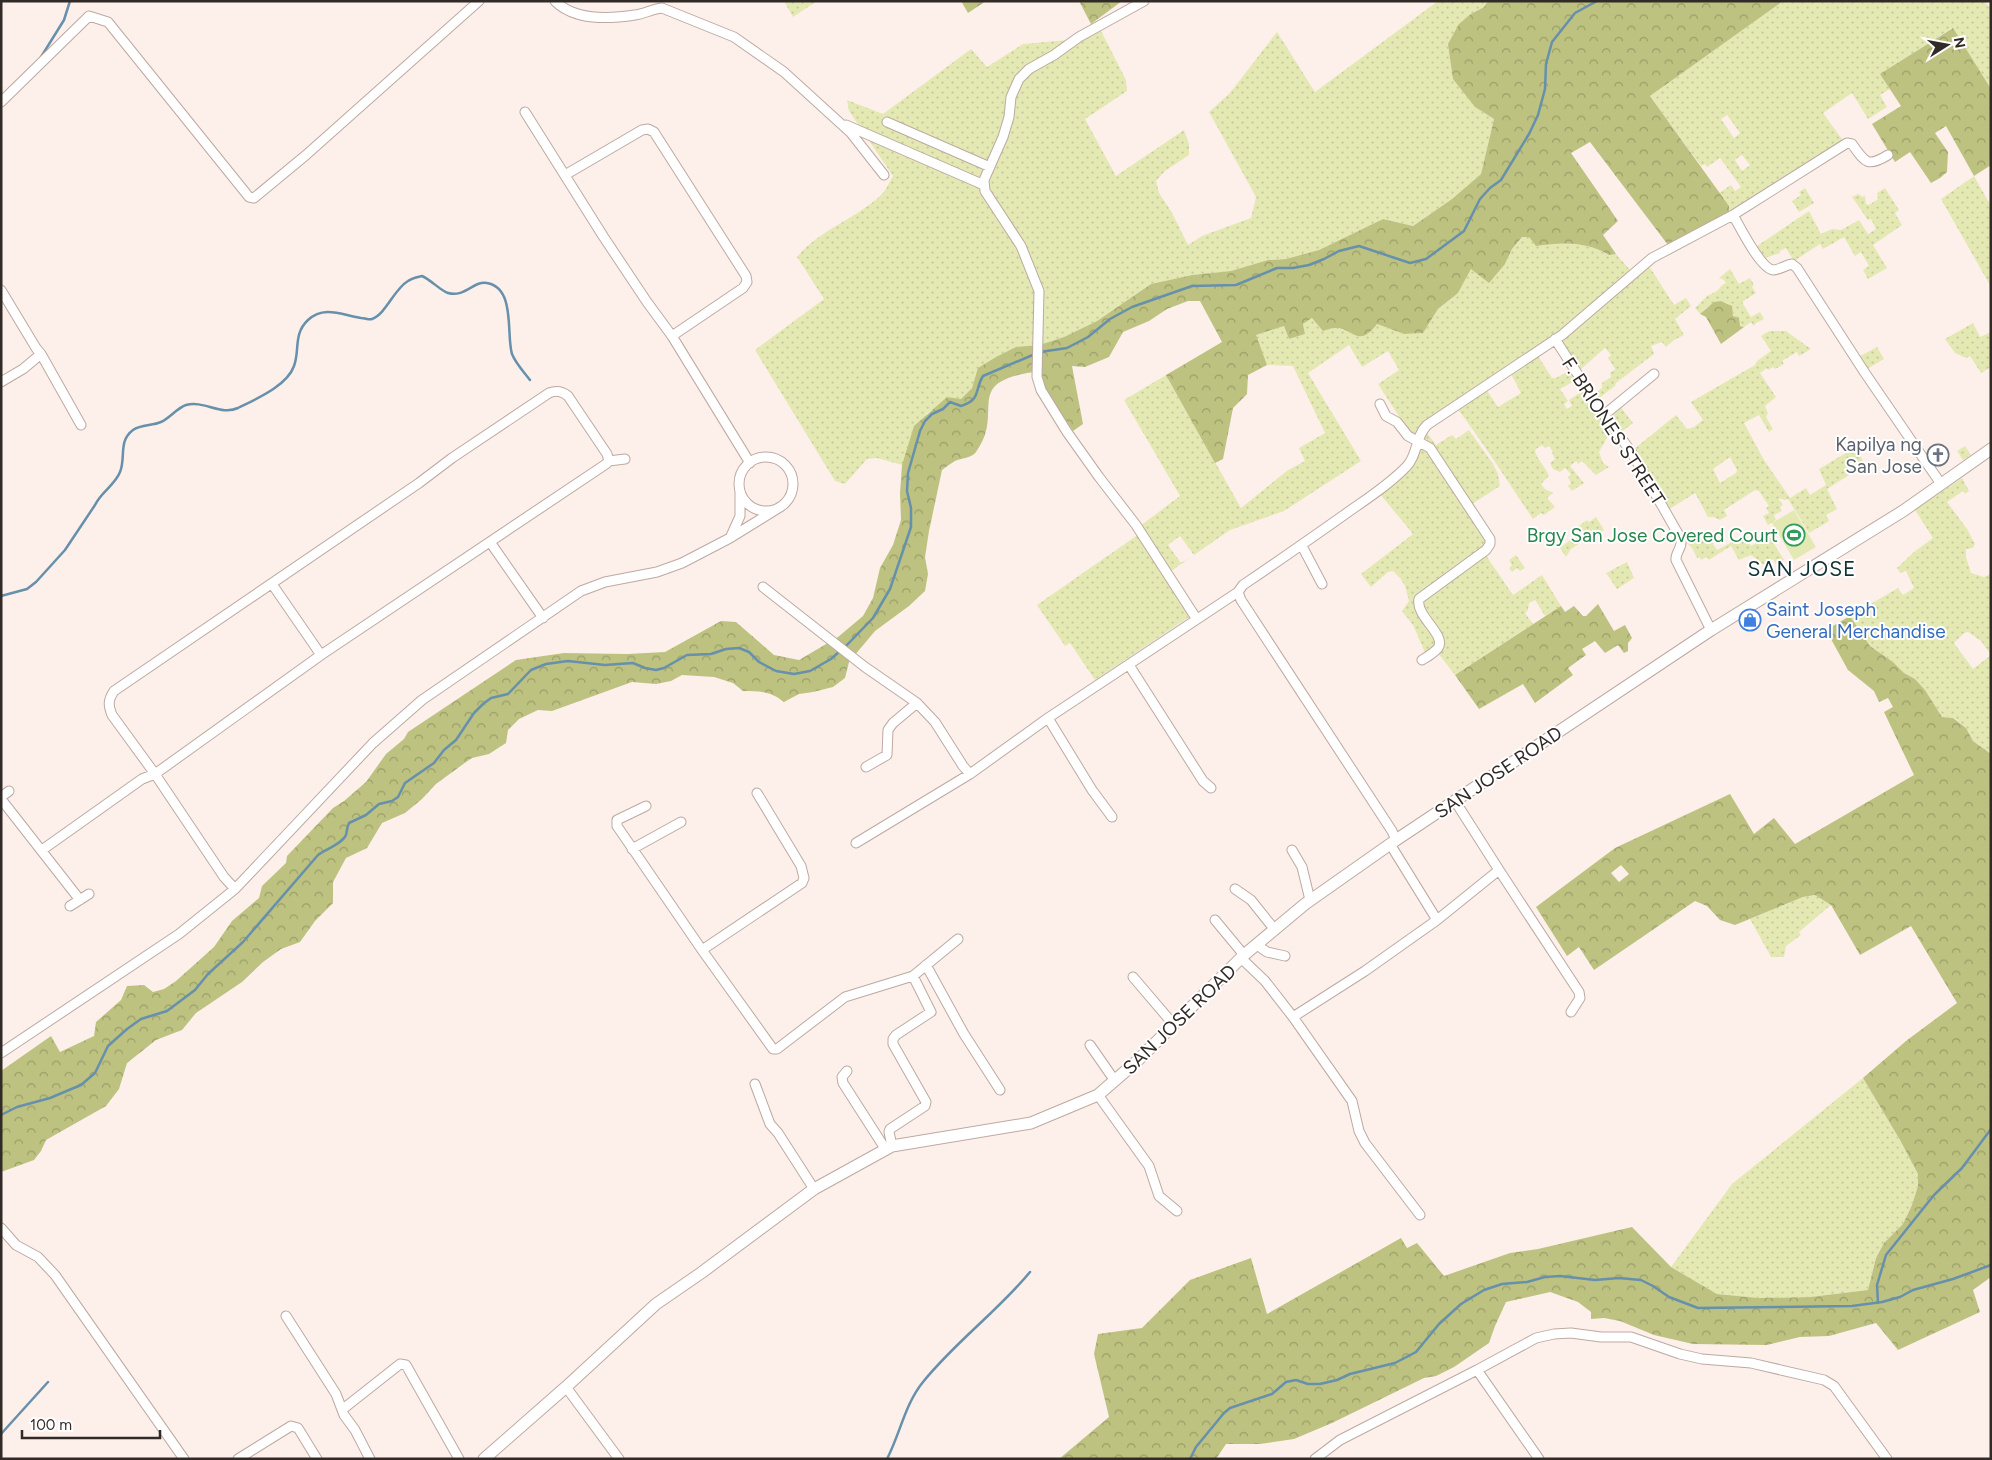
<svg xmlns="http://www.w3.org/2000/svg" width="1992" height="1460" viewBox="0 0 1992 1460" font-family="Figtree,sans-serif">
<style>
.grass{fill:url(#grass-dots);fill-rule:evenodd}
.forest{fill:url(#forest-crowns);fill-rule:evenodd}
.green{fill:#e4e9b4}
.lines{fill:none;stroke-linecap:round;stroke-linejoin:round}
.stream{stroke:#6690ab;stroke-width:2.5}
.minor-casing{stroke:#bda9a1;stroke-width:11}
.tertiary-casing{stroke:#bda9a1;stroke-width:13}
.minor{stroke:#fff;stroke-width:9}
.tertiary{stroke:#fff;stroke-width:11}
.labels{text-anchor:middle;stroke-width:4;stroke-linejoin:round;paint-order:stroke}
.street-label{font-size:19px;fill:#322a27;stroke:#fff}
.worship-label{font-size:19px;fill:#5b616d;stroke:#fff;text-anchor:end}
.leisure-label{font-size:19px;fill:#27864d;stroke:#fff;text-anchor:end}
.shop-label{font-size:19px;fill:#366cbe;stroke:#fff;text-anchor:start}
.quarter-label{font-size:21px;letter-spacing:1px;fill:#123437;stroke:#fff}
</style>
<defs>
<pattern id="grass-dots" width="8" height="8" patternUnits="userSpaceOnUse" patternTransform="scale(1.25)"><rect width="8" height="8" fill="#e4e9b4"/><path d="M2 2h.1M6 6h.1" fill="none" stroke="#c4c89b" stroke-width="1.8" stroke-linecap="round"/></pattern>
<pattern id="forest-crowns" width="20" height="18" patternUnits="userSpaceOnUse" patternTransform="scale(1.25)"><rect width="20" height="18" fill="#bdc280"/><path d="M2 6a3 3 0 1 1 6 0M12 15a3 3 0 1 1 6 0" fill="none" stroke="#9a9e69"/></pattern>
</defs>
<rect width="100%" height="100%" fill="#fdf0eb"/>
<path class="grass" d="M784,1h33l-24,16z
M1438,1h50l-4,6 -13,7 4,93 19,12 -13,55 -29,25 -39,27 -30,-7 -64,31 -33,9 -18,1 -37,11 -39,4 -41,9 -54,37 -33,16 -85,31 -7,20 -11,12 -14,-3 -13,12 -7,4 -25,52 -25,-7 -10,1 -22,25 -10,-3 -80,-131 69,-51 -27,-42c23,-28 60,-38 86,-64 4,-5 7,-12 10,-17l-44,-65 -2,-11 36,14 88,-65 16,18 36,-23 45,-4 28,-19 30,59 1,11 -42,28 31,57 68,-46 5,14v11l-24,16 -9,10 3,12 12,18 17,34 14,-9 49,-18 5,-21 -47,-85 21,-19 47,-61 38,60z
M1783,1h202l3,5 3,-1v84l-39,-61 -71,46 9,15 -10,6 7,12 -19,12 -16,-26 -29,20 21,29 -115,72v-8l-10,-13 12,-8 4,6 6,-4 -21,-29 -13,9 -2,-3 -4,2 -51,-70zM1727,115l13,18 -6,5 -13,-19zM1742,155l8,10 -8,6 -7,-11z
M1974,176l17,30v81l-50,-88z
M1805,188l9,15 -15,9 -7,-11 9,-6 -2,-3z
M1885,188l14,22 -4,3 7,12 -29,20 14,23 -19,11 -5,-9 6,-4 -8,-14 -6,4 -11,-19 -21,12 -3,-5 -26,17 -8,-13 -6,3v2l-15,5 -8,-12 52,-35 12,23 11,-5 9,1 18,-10 9,14 8,-5 -5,-10 -3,1 -16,-23 6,-3 5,3 2,-2 1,9 3,1 9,-6 -1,-6z
M1522,237h7l7,8c27,-3 49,-4 73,10l7,-1 15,17 -68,59 -140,96 -9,10 -3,-1 -33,-51 21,-14 -11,-19 -26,16 -13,-22 -41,28 53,88 -77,50 -54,19 -36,25 -14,-19 -12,9 13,18 10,-6 -21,15 -30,-46 40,-30 -56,-96 42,-25 75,133 47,-38 17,-9 -6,-13 26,-15 -32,-67 -26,-1 -12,-30 29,-9 5,13 16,-5 -2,-10 9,-6 31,12 34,-6 27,10 19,-1 15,-24 20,-16 13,-24 34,-5 7,-15z
M1649,266l25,39 12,-7 5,8 -16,13 9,16 -10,5 -8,7 -4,-5 -11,4 3,8 -38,29 -1,3 -17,13 -4,-5 8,-6v-5l9,-6 -1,-4 5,-4 -7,-11 3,-3 -6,-7 -25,22 -19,-30z
M1730,269l9,15 11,-6 4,7 -2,2 4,6 -14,9 9,15 9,-5 4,7 -8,4 -2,3 -3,-4 -7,5c-8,-2 -12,-15 -15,-23l-8,-3 -14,6 -7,7 -5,-6 12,-12 10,-5 5,-6 4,-2 -2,-3 -5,-2z
M1973,323l7,14 11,-5v35l-10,6 -11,-17 -4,2 -11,-5 -10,-14z
M1769,331h17l25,18 -12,7 -2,-4 -15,9 2,3 -9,5 -2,-2 -5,3 -1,-2 -7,5 16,24 -11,9 3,7 -2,4 7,12 -4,3 -10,-17 -15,8 20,37 26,38 16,-10 4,7 16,-10 -7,-16 37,-22 9,18 -38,24 10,20 -11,6 3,6 -20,12 -21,-34 -3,1 -7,-2 5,7 -3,2 2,4 -8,4 2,5 -8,5 -5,-9 6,-3 -3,-5 3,-2 -10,-15 -4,-1 -31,20 3,6 -7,4 -6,-3h-6l-13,-24 -27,17 -35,-60 43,-35 11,14 7,-2 9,-7 -12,-18 64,-37 2,-4 14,-10 -10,-15zM1730,457l7,13 -1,3 -16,10 -7,-14z
M1877,347l7,12 -17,10 -7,-13z
M1538,356l14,22h4l16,-9 6,10 -18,10 8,12 -4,3 3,5 5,-3 -3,-6 15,-10 26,39 -3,9 -8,14 4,11 6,4 -13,8 -14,-14 -4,3 -2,-3 -6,5 14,17 -12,8 -4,-5 3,-3 -3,-6 3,-3 -6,-6 -5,4 -7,-3 -3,-6 5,-4 -3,-6 1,-1 -4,-6 -4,2 -3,-3 -7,5c1,9 11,17 14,26l-8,8 4,5 8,4 -6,5 8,9 -11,8 -3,-2 -8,6c-25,-37 -49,-75 -76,-111l29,-19 12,18 23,-14 -10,-19z
M1619,405l14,18 -14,11 -11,-20z
M1425,430l11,15 16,-10 4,4 13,-9 24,34 5,10 2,12 -31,20 -46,-65 -1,-7z
M1965,446l6,9 -8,5 -6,-9z
M1425,447l61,88 1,9 -68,51 18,49 -11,11 -13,-30 -11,-14 7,-10 -4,-15 -5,-8 -7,-7 -5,1 -17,15 -10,-13 52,-40 -33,-40 39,-46z
M1962,478l7,13 -4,3 -2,-3 -16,11 20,27 8,15 -2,4 -7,1v8l5,16 13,4 7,-3v81l-10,-14 -13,-9 -4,1 -10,10 19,26 18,-14v99l-18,-13 -7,-13 -12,-10 -12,-1 -17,-27 -10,-11 -11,-6 -11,-11 -23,-16 -20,-30 48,-28 5,7 11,-7 -8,-17 -6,2 -3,-5 17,-16 19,-14 -18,-28z
M1596,517l8,13 -15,12 -1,-8 -5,1v6l-12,8 -5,8 -6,-9 19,-15 -3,-5 11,-8 2,2z
M1705,532l12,18 28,-15 6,11 7,-4 -1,-2 11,-6 16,26 -8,4 -3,-5 -9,6 -13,-10 -12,5 -8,-14 -22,14 -2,-3 -6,3 -2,-3 -2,1 -5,-10 -5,-5z
M1139,534l50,80v3l-94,63 -25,-37 -5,3 -28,-41z
M1485,554l28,41 29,-20 19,31 -16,10 -10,-16 -6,3 -1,7 -3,3 8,11 -78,51 -18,-23 3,-3 -17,-46 2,-6z
M1516,555l9,13 -5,3 -3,-3 -5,4 -3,-4 3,-3 -3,-5z
M1627,562l7,16 -17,11 -11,-16z
M1815,895l16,10 -32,27 2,3 -15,11 -2,11h-13l-21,-38 53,-22z
M1863,1078l37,62 18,34v12l-6,19 -9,19 -19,19 -8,15 -8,32 -58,7 -51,1 -42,-4 -46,-27 61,-83z"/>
<path class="forest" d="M961,1h25l-18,12z
M1079,1h43l-31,23z
M1488,1h295l-133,95 79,110v8l-61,31 -78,-103 -19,11 47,68 -15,14 13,19 -7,1c-24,-14 -46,-13 -73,-9l-7,-9h-7l-10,12 -7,15 -16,19 -18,-14 -13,24 -20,16 -15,24 -19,1 -27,-10c-19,25 -23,4 -42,4 -4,0 -9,2 -12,3l-11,-13 -9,6 2,10 -16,5 -5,-13 -28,9 11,30 -19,10 -1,19 -14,14 -10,51 -8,4 -49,-88 56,-33 -22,-41h-12l-21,8 -18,12 -26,11 -14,25 -24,10 -13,-1 11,58 -10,7 -28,-42 -4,-18c-83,10 -34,39 -65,81 -4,6 -15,6 -21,9 -5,3 -9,6 -13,9l-13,61 -4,26 3,17 -3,17 -16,15 -34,25 -26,31 -4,16 -12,9 -20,5 -14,2 -15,8c-13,-11 -25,-11 -41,-11l-10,-8 -19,-6 -32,-2 -11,6 -15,3 -24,-2 -80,29 -14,-1 -19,9 -11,11 -2,13 -17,11 -17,4 -6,4 -30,22 -14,15 -17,14 -23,10 -15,25 -21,10 -13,24v21l-18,18 -15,21 -19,7 -18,13 -21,20 -46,31 -14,17 -26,10 -29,23 -8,26 -13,17 -60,34 -5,11 -7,9 -33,12v-101l50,-35 9,16 34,-16 2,-14 25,-22 6,-14 17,-1 9,7 11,-3 12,-8 38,-34 18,-26 27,-23 3,-12 24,-23 1,-7 46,-48 11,-7 22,-19 20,-28 18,-15 4,-7 108,-72 48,-7 63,1 38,-2 56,-31 15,1 38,33 25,5 39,-23 25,-21 10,-18 7,-30 13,-23 8,-25 -1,-27 2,-28 12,-39 33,-29 14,2 11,-11 6,-20 18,-11 20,-10 24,-2 24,-8 33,-16 54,-37 41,-9 39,-4 37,-11 18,-1 33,-9 64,-31 30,7 39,-27 29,-25 13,-55 -19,-12 -22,-28 -5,-35 11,-20 12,-10 13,-7z
M1953,28l38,61v76l-17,11 -28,-50 -11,7 13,19 -1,20 -7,6 -9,5 -21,-31 -15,10 -23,-38 29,-18 -21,-32z
M1721,301l11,5 1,10 6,2 1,8 4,1 -23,17 -15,-27 -6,-3 14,-12z
M1598,604l16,27 11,-6 7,13 -4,5v8l-4,2 -6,-8 -13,8 -10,-12 -13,8 4,6 -18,13 5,7 -38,28 -12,-19 -44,25 -24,-34 106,-69 4,6 9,-6 9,10h3z
M1850,616l20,30 23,16 11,11 11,6 10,11 17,27 11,1 13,10 7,13 18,13v523l-18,13 7,22 -82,38 -22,-27 -47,13 -29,1 -33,8 -74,-1 -39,-9 -34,-14 -16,-3 -13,1v-7l-13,-10 -28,-10 -44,10 -11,24 -6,17 -35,24 -18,9 -12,2 -92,45 -38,16 -34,5h-34l-10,15h-157l50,-42 -15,-63 4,-20 44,-6 48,-48 61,-22 16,56 134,-76 6,10 10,-5 27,33 66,-23 28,-4 94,-22 39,40 46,27 42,4 51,-1 58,-7 8,-32 8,-15 19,-19 9,-19 6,-19v-12l-18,-34 -37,-62 43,-37 51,-38 -46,-77 -51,29 -29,-50 -16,-10 -12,2 -68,28 -15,-5 -13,-14 -12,-5 -101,69 -15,-23 -12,9 -31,-49 79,-59 115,-54 24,40 20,-16 21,26 119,-69 -30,-63 9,-5 -5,-9 -9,4 -5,-11 -26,-21 -22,-40zM1621,865l8,9 -10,8 -8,-9z"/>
<path class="green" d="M1794,510l22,37 -22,13 -22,-37z"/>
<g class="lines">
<path class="stream" d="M41,57l23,-37 6,-19
M1040,352l27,-4 21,-11 22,-18 22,-12 60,-21 44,-1 41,-17h16l16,-3 15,-6 15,-8 20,-5 51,17 16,-4 38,-28 16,-32 10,-11 11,-8 28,-46 9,-19 7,-26 1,-25 6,-22 23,-29 22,-12
M1,596l26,-7 9,-7 29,-32 30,-45c6,-13 20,-20 25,-33 6,-14 -2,-31 13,-42 8,-6 19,-4 28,-8 9,-4 16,-14 25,-17 18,-5 35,11 52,3 18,-9 49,-22 56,-42 6,-16 -1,-32 14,-46 16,-15 34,-5 53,-2 4,0 8,2 11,1 14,-5 22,-30 36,-38 4,-3 10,-4 14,-5 9,4 19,15 26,17 17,5 26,-13 39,-10 29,5 19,52 25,71 4,10 12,18 18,26
M844,648l29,-30 17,-29 21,-62v-19l-4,-17 1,-18 12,-42 5,-10 7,-7 11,-5 7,-7 11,4c21,-7 13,-16 22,-30l52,-22
M1,1115l16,-8 33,-9 31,-13 14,-12 13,-27 19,-17 14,-10 26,-8 28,-21 13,-16 35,-32 75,-87c8,-6 24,-11 28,-20 1,-4 1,-8 3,-12l17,-8 13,-11 13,-3 6,-4 7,-14 29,-20 10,-13 12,-10 18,-27 9,-9 8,-6 17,-4 23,-24 15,-6 22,-3 37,4 28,-2 12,5 11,2 8,-2 23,-13 24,-1 15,-5 13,-1 10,4 10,10 17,9 18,3 16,-3 21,-12 9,-8
M1878,1303l-1,-18 9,-30 48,-60 28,-27 29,-39
M1,1434l47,-52
M887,1459c13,-25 18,-55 36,-77 32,-40 75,-71 107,-110
M1190,1459l6,-12 28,-34 6,-5 42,-14 14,-12 10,-2 12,4h12l17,-4 13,-6 45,-11 21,-11 23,-28 22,-20 23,-14 18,-6 25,-2 18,-5 15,-1 35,4 24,-2 22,2 12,6 16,11 29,11 154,-2 30,-4 18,-5 13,-7 40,-11 38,-14"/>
<g class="minor-casing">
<path id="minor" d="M555,1c20,20 54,18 80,14 9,-1 17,-6 27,-7l72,29 50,35 67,61 33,42
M1144,1l-65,36 -25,18 -25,14 -10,10 -8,18 -2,20 -6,20 -19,43 1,11 36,55 18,45 -2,86 4,13 26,42 32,45 37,48 60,93
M1,102l88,-86 19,6 141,175 5,1 52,-43 173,-154
M525,112l78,124 44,66 25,34 78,127
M887,122l103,45
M846,125l138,60
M565,175l77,-45 6,-1 6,3 92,144 1,6 -4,6 -71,48
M1733,215c7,12 27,53 40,55 6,0 13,-5 19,-6l5,4 68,105 76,111
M1,290l35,58 5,6 -18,15 -22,13
M1555,339l49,76 28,38 49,86c2,9 -6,13 -5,21l35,70
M41,354l40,71
M1380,404l6,12 11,6 11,14 22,12 60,91v5l-4,6 -67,49c-4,17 28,36 19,49 -4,5 -11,9 -16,12
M1604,415l50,-41
M739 484a27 27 0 1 1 54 0a27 27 0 1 1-54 0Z
M609,461l16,-2
M731,536l9,-20v-25
M490,542l53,76
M1302,546l20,38
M272,584l49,71
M763,587l102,80 52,36 18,19 28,44 7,8 78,-56 190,-126 5,-7c34,-23 67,-46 101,-70 21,-15 45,-30 63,-49 11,-12 8,-29 20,-41l135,-90 90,-77 81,-43 114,-72 5,1c13,18 15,24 36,11
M1238,592l3,8 151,231 4,9
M1129,665l74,116 8,7
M1048,718l44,72 20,27
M866,767l21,-12 1,-25 5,-7 24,-20
M1,797l8,-6
M1,799l79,101
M646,806l-29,14v6l85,124 71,99h4l68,-52 68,-21 45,-37
M856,843l114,-69
M1390,844l47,76
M632,849l49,-27
M42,850l100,-71 13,-5 166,-119 285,-191 3,-3 -2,-7 -39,-58c-6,-5 -11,-6 -19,-3l-97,65 -33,25 -305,208c-6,9 -6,14 -2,24l43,59 69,103 11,12
M1292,850l10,17 8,33
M1499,870l80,122 1,6 -9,14
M1235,889l16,11 24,30
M70,906l19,-12
M1215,920l29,35
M1257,945l10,7 18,4
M702,950l100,-67 2,-5 -3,-12 -44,-73
M1241,958l24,23 28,36 59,84 7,30 6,12 55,72
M926,965l38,69 36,56
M1133,977l41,48
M1293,1017l72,-46 72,-51 62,-50 -44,-69
M1090,1045l25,36
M1,1053l178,-119 56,-45 138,-146 49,-43 159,-109 24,-9 52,-10 25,-9 48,-25 50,-31
M847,1071l-5,6 1,6 43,67
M755,1084l15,40 8,9 36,56
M1098,1095l51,71 10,30 18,15
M892,1146l-3,-14 1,-3 35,-23 1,-4 -33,-58v-5l3,-4 35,-23 -18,-36
M1,1228l15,17 22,12 17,18 129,184
M286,1316l50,78 8,21 11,15 15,29
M1477,1370l62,89
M566,1387l53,72
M343,1409l57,-45 6,1 53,94
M238,1459l53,-33 7,2 19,31
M1315,1459l25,-19 137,-70 59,-32 18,-4 17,-1 30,4h30l49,17 22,5 49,4 73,17 10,6 53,73"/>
</g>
<g class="tertiary-casing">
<path id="tertiary" d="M484,1459l82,-72 90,-83 45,-31 113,-84 78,-43 139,-23 67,-28 38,-33 108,-107 61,-51 91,-64 315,-210 192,-119 88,-62"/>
</g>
<use href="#minor" class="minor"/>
<use href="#tertiary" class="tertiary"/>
</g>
<defs>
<g id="church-ring" transform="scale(1.125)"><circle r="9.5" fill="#fff" stroke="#6b7280" stroke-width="1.5"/><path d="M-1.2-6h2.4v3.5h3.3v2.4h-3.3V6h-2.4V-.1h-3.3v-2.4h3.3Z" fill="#6b7280"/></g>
<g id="stadium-ring" transform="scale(1.125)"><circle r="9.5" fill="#fff" stroke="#2e9e5b" stroke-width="1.5"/><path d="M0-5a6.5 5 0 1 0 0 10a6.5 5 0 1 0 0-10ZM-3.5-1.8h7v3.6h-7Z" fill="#2e9e5b"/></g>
<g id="shop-ring" transform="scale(1.125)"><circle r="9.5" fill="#fff" stroke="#3f7fe0" stroke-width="1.5"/><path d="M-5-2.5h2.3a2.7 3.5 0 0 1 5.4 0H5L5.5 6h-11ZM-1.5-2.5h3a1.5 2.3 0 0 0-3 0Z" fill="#3f7fe0"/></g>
</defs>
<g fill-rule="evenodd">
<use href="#church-ring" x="1938" y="455"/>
<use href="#stadium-ring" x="1794" y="535"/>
<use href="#shop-ring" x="1750" y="620"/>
</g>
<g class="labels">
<g class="street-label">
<text transform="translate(1614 431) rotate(57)" y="7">F. BRIONES STREET</text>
<text transform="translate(1498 772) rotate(-34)" y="7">SAN JOSE ROAD</text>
<text transform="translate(1179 1019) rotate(-44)" y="7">SAN JOSE ROAD</text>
</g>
<g class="worship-label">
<text x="1922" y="451">Kapilya ng<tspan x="1922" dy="22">San Jose</tspan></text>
</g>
<g class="leisure-label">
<text x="1778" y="542">Brgy San Jose Covered Court</text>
</g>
<g class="shop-label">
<text x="1766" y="616">Saint Joseph<tspan x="1766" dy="22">General Merchandise</tspan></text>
</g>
<g class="quarter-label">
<text x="1802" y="576">SAN JOSE</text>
</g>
</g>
<rect width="1992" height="1460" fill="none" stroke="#322a27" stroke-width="5"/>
<g transform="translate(1947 45) rotate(79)" stroke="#ffffff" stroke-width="4" paint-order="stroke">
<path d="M0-4L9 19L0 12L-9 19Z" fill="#322a27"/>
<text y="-8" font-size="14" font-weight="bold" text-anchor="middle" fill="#322a27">N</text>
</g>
<path d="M22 1430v8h138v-8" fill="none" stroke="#322a27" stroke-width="2.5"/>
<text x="30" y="1430" font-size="15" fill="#322a27" stroke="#ffffff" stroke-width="4" paint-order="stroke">100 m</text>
</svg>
